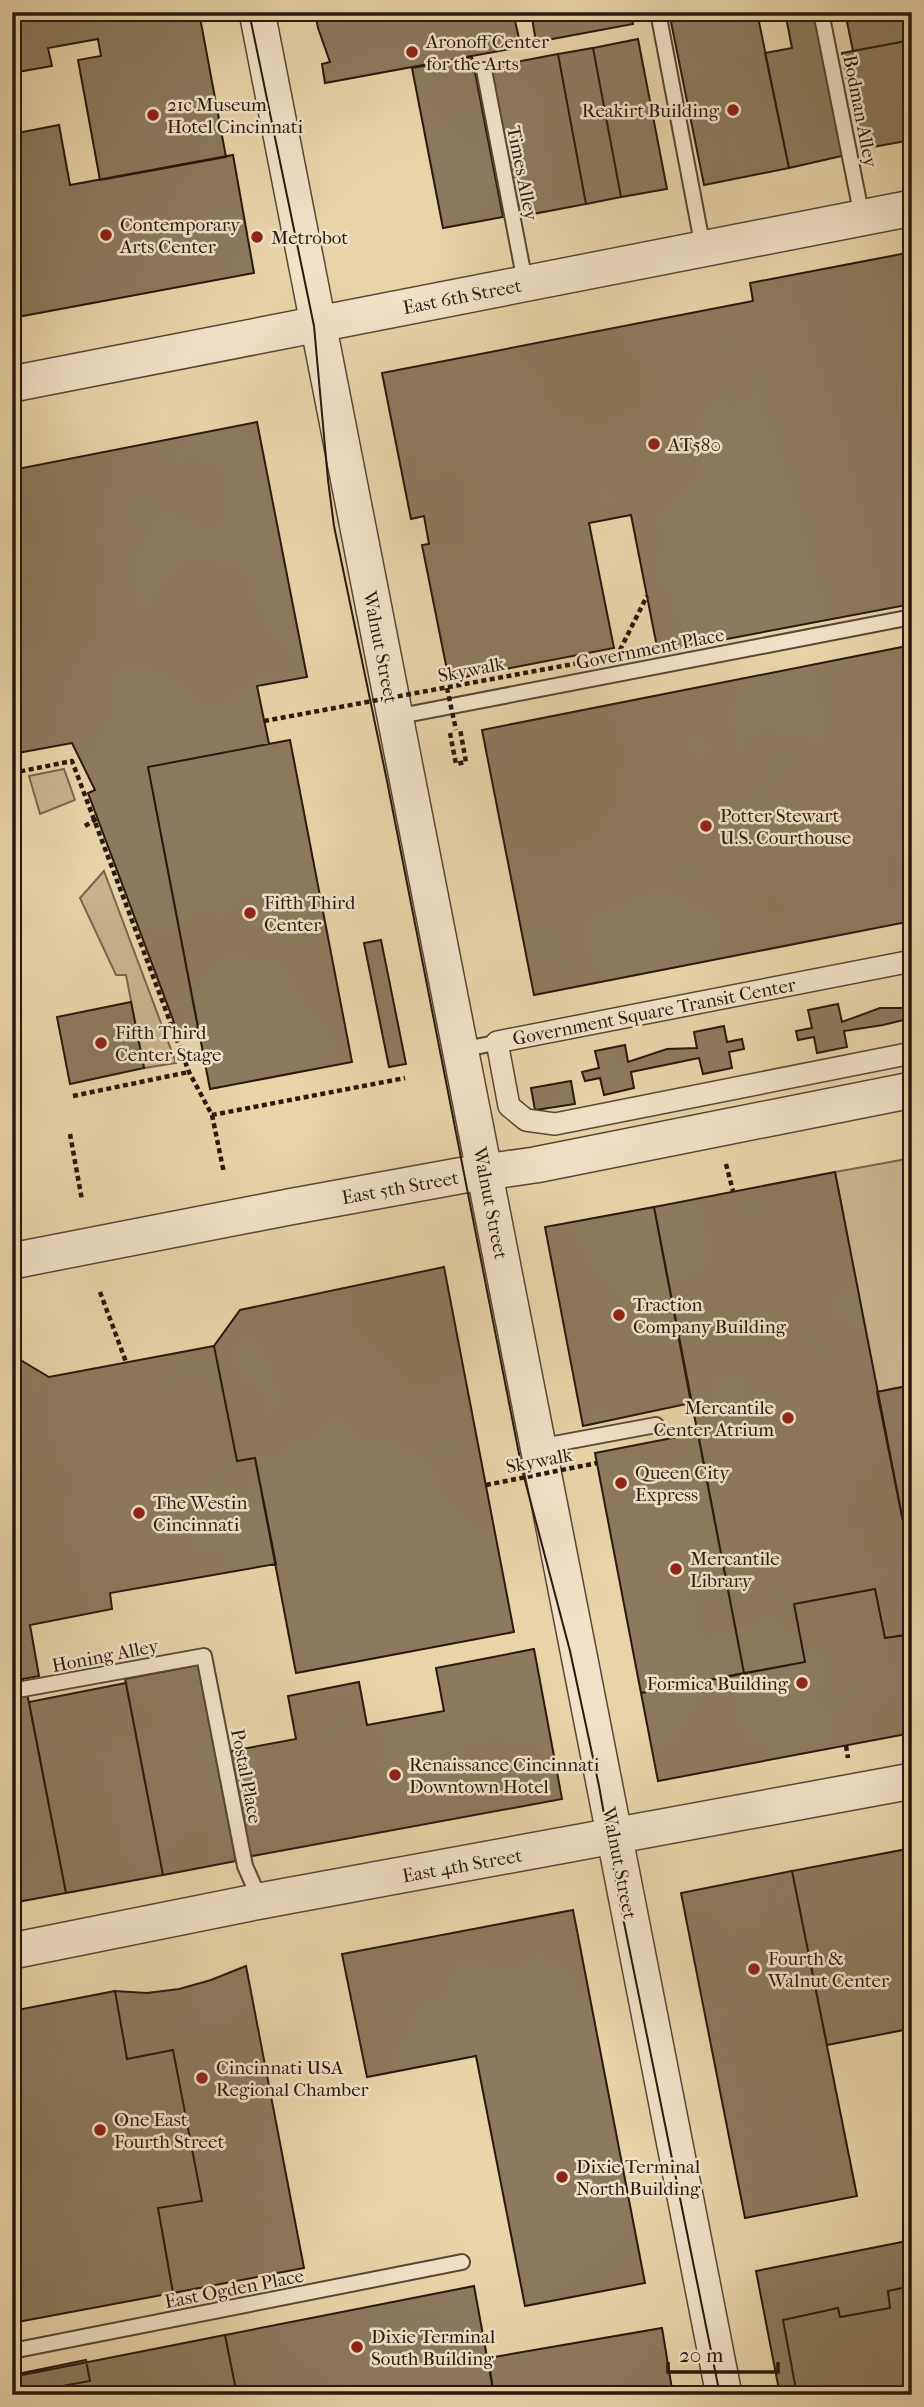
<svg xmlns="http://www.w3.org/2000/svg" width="924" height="2407" viewBox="0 0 924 2407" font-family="'IM FELL French Canon',serif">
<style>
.green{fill:#c8b38e;stroke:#78664e;stroke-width:2}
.building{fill:#8d7a5e;stroke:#29190d;stroke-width:2}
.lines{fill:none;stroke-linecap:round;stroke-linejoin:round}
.service-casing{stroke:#594834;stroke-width:18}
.pedestrian-casing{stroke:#594834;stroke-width:24}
.tertiary-casing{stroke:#594834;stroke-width:38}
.path{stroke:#29190d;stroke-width:4.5;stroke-dasharray:5 3.5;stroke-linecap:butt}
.service{stroke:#f1e2c7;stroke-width:14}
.pedestrian{stroke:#f1e2c7;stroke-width:21}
.tertiary{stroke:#f1e2c7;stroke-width:35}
.tram{stroke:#29190d;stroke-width:2}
.path-bridge{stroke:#29190d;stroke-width:4.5;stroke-dasharray:5 3.5;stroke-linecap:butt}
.poi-dot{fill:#8f2418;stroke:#f1e2c7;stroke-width:2.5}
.labels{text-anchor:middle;stroke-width:5;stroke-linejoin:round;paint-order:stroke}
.poi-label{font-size:19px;fill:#29190d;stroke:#f1e2c7;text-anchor:start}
.street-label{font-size:19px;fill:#29190d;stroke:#f1e2c7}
</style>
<rect width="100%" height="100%" fill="#e9d3a9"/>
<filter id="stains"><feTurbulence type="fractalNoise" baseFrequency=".00286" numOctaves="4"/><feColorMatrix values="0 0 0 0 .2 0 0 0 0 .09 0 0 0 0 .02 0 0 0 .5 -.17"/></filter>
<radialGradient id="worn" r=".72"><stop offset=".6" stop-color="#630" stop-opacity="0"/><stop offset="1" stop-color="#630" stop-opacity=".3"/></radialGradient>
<path class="green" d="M64,769l11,31 -35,14 -11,-38z
M104,871l72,192 -32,5 -18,-93h-10l-36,-77z
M912,1158v227l-35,7 -42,-220z"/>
<path class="building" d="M12,12h187l27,145 -126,23 -22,-120 23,-4 -3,-17 -50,9 4,18 -40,7z
M315,12h198l8,35 -196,36 -3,-19 8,-2 -12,-34z
M531,12h100l2,12 -97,18z
M669,12h88l32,156 -85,17z
M785,12h33l28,143 -57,13 -24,-115 27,-5z
M845,12h67v28l-59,11z
M638,39l29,150 -46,8 -28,-149z
M912,40v100l-51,9 -19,-96z
M593,48l28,149 -35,7 -28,-150z
M558,54l28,150 -69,13 -28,-150z
M472,57l31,160 -60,11 -31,-160z
M59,125l11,60 163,-30 21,118 -242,45v-184z
M912,252v352l-254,48 -27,-137 -42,8 25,125 -165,32 -27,-135 7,-1 -5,-28 -13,3 -29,-146 371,-72 -3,-18z
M257,422l50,255 -50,9 12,58 -121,23 50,261 -20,5 -90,-240 7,-3 -23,-47 -60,11v-284z
M912,645v276l-378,74 -52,-265z
M290,740l62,322 -142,27 -62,-322z
M381,940l25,124 -17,3 -25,-124z
M912,990v28l-29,7 -39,6 3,16 -30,6 -3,-16 -16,3 -2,-9 16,-3 -4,-18 30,-6 4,18 38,-14h30l-3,-17z
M131,1002l13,66 -74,16 -13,-67z
M724,1026l3,16 15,-3 2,10 -15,3 3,16 -29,6 -4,-16 -68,14 3,16 -30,7 -4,-17 -15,3 -3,-9 17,-4 -4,-17 30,-6 3,17 39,-13 30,-1 -3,-16z
M571,1081l4,23 -40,6 -4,-22z
M835,1172l77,395v67l-27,4 -10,-49 -81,15 11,58 -61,11 -90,-466z
M654,1207l37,196 -108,23 -38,-199z
M444,1267l70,365 -218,41 -41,-215 -18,3 -23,-115 26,-36z
M214,1346l23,115 18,-3 21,106 -166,29 2,16 -82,16 9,51 -27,5v-326l37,22z
M912,1385v182l-35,-175z
M698,1433l46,240 -103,20 -46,-240z
M875,1589l10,49 27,-4v99l-254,48 -17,-88 164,-31 -11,-58z
M534,1649l28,150 -315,58 -21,-105 70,-13 -8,-43 71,-14 8,43 77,-14 -8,-43z
M198,1665l38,196 -73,14 -38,-196z
M126,1683l37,192 -97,18 -37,-191z
M27,1693l39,200 -54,10v-207z
M912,1848v219l-8,-37 -77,15 -35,-174z
M792,1871l65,325 -112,22 -64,-325z
M573,1910l72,373 -120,23 -49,-250 -109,21 -25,-123z
M246,1966l58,302 -131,25 -15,-85 44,-7 -29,-151 -46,9 -12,-68 32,2 32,-4 32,-9z
M115,1991l12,68 46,-9 29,151 -44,7 15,85 -161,30v-312z
M912,2240v155h-132l-24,-124z
M474,2286l20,109h-257l-12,-60z
M912,2286v109h-115l-14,-75 55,-12 2,9 50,-9 -2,-17z
M662,2328l11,67h-179l-6,-37z
M225,2335l12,60h-225v-18z
M86,2360l4,21 -78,14v-20z"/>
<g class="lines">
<g class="service-casing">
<path id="service" d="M658,12l45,236
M821,12l41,205
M484,70l41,212
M395,717l517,-100
M460,1050l45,-9
M538,1447l118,-22
M12,1691l192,-35 41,210 15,34
M12,2351l450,-89"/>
</g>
<g class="pedestrian-casing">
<path id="pedestrian" d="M912,961l-415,81 12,64 17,14 29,4 357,-71"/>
</g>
<g class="tertiary-casing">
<path id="tertiary" d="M257,12l467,2383
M12,384l900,-176
M12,1261l277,-54 175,-32 71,-10 377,-75
M12,1951l248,-50 652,-120"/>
</g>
<path class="path" d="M450,733l6,31 10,-2 -6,-33
M12,773l60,-12 117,311 23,43 193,-37
M12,795l5,23
M85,826l13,-8
M73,1096l116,-24
M212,1115l12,58
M70,1134l12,66
M726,1164l7,27
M100,1292l26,70
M846,1746l2,12"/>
<use href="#service" class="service"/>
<use href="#pedestrian" class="pedestrian"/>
<use href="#tertiary" class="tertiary"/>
<path class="tram" d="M249,12l65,314 14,154 6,46 53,255 135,688 48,182 29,135 19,107 102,502"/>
<path class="path-bridge" d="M447,688l9,42
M264,721l353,-65 30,-60
M486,1485l111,-22"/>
</g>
<g class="poi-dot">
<circle cx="412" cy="52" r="7"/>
<circle cx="733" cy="110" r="7"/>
<circle cx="153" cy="115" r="7"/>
<circle cx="106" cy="235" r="7"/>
<circle cx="257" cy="237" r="7"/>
<circle cx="654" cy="444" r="7"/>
<circle cx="706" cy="826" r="7"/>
<circle cx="250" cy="913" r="7"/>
<circle cx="101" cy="1043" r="7"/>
<circle cx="619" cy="1315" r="7"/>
<circle cx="788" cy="1418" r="7"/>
<circle cx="621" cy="1483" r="7"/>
<circle cx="139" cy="1513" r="7"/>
<circle cx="676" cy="1569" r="7"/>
<circle cx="802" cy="1683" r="7"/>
<circle cx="395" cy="1775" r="7"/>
<circle cx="754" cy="1969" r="7"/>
<circle cx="202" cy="2078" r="7"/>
<circle cx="100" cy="2130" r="7"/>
<circle cx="562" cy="2177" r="7"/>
<circle cx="357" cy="2347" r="7"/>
</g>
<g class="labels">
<g class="poi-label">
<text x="426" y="48">Aronoff Center<tspan x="426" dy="22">for the Arts</tspan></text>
<text x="167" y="111">21c Museum<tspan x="167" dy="22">Hotel Cincinnati</tspan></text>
<text x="719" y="117" text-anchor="end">Reakirt Building</text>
<text x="120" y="231">Contemporary<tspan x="120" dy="22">Arts Center</tspan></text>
<text x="271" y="244">Metrobot</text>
<text x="668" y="451">AT580</text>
<text x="720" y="822">Potter Stewart<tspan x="720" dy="22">U.S. Courthouse</tspan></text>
<text x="264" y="909">Fifth Third<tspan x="264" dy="22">Center</tspan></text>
<text x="115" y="1039">Fifth Third<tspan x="115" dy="22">Center Stage</tspan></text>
<text x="633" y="1311">Traction<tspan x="633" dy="22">Company Building</tspan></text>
<text x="774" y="1414" text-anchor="end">Mercantile<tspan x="774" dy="22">Center Atrium</tspan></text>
<text x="635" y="1479">Queen City<tspan x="635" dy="22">Express</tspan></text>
<text x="153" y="1509">The Westin<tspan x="153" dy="22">Cincinnati</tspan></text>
<text x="690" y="1565">Mercantile<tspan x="690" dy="22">Library</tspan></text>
<text x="788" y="1690" text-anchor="end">Formica Building</text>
<text x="409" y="1771">Renaissance Cincinnati<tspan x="409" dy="22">Downtown Hotel</tspan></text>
<text x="768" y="1965">Fourth &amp;<tspan x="768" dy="22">Walnut Center</tspan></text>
<text x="216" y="2074">Cincinnati USA<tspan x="216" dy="22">Regional Chamber</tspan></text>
<text x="114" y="2126">One East<tspan x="114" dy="22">Fourth Street</tspan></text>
<text x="576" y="2173">Dixie Terminal<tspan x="576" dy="22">North Building</tspan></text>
<text x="371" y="2343">Dixie Terminal<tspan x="371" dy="22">South Building</tspan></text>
</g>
<g class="street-label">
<text transform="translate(861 111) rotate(79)" y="7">Bodman Alley</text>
<text transform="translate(523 173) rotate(79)" y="7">Times Alley</text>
<text transform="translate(462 296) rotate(-11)" y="7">East 6th Street</text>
<text transform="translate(381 647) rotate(79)" y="7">Walnut Street</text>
<text transform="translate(650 648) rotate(-11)" y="7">Government Place</text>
<text transform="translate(471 669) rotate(-11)" y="7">Skywalk</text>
<text transform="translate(654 1011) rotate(-11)" y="7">Government Square Transit Center</text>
<text transform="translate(400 1187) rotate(-10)" y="7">East 5th Street</text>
<text transform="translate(491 1203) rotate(79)" y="7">Walnut Street</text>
<text transform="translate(539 1460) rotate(-11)" y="7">Skywalk</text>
<text transform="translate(105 1655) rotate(-11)" y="7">Honing Alley</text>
<text transform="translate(247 1776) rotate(79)" y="7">Postal Place</text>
<text transform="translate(620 1863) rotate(79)" y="7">Walnut Street</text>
<text transform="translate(462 1865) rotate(-10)" y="7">East 4th Street</text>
<text transform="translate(234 2288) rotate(-11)" y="7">East Ogden Place</text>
</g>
</g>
<rect width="924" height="2407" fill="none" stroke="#e9d3a9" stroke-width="42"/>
<rect x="14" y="14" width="896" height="2379" fill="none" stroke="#29190d" stroke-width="3.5"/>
<rect x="21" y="21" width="882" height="2365" fill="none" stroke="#29190d" stroke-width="2"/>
<path d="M668 2362v10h110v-10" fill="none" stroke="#29190d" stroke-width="3.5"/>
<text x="679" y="2362" font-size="21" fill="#29190d" stroke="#f1e2c7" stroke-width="5" paint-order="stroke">20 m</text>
<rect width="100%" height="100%" filter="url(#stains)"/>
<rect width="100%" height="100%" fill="url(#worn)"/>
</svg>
